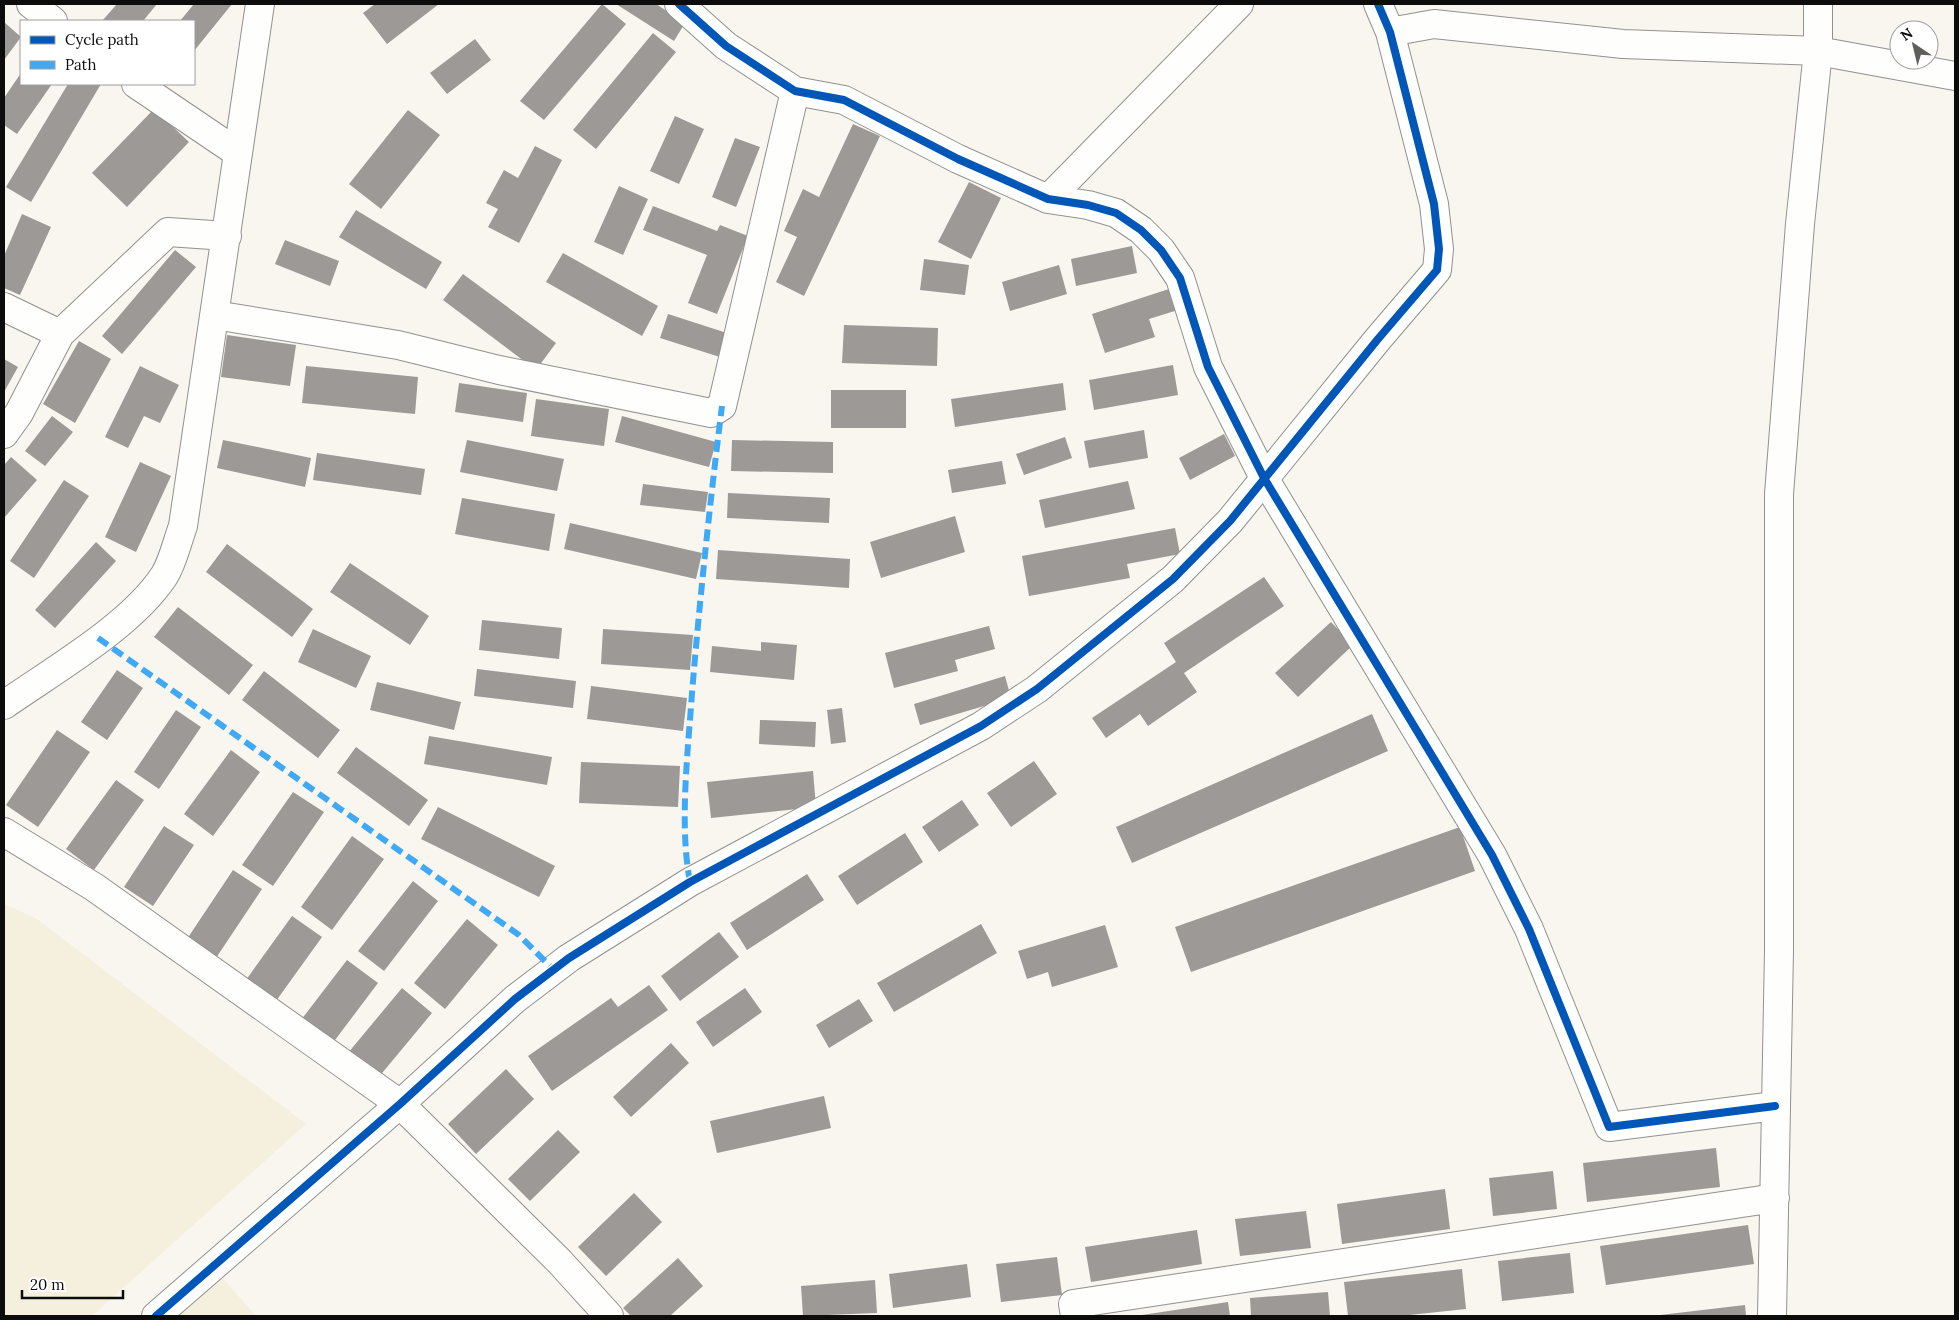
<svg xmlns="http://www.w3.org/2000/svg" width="1959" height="1320" viewBox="0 0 1959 1320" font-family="Lora,serif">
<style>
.farmland{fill:#f5efdd}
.building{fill:#9c9996}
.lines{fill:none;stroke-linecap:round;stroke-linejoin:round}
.street-casing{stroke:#93918f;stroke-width:30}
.street{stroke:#fefefd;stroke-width:28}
.quiet{stroke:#3fa9f5;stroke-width:6;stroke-dasharray:12 6;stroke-linecap:butt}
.cycleway-casing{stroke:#fff;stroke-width:11}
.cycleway{stroke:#0057b8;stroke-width:8}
</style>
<rect width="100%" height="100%" fill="#f9f6f0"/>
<path class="farmland" d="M4,904l33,15 269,205 -214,192h-88z
M206,1259l50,57h-112z"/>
<path class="building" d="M117,4h40l-14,17h-41z
M194,4h38l-38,47v-30h-14z
M375,4h64l-52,40 -24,-31z
M602,4l24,20 -82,96 -24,-19z
M616,4h40l29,19 -11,18z
M4,22l17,15 -17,23z
M653,33l23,19 -80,97 -23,-19z
M475,39l16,21 -44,34 -17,-21z
M21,73v11h31l-35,50 -13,-9v-27z
M68,84h33l-70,118 -25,-15z
M154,109l35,33 -62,65 -35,-34z
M408,110l32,25 -59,74 -32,-25z
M675,116l29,13 -25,55 -29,-13z
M853,124l27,12 -76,160 -28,-14 21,-45 -13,-6 19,-42 16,8z
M735,138l25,9 -24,60 -24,-10z
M535,146l27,14 -43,83 -31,-16 10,-18 -12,-6 18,-33 14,8z
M969,182l32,16 -30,61 -33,-17z
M619,186l29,13 -25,56 -29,-13z
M653,206l64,25 3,-6 28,11 -31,78 -29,-11 19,-48 -64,-25z
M356,210l86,52 -16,27 -87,-52z
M22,214l29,13 -31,68 -16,-7v-32z
M285,240l54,21 -9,25 -55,-22z
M1132,246l5,27 -61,13 -5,-27z
M175,250l21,17 -74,87 -20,-18z
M563,253l95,53 -16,30 -96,-54z
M924,259l45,6 -4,30 -45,-5z
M1059,265l8,29 -57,17 -8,-29z
M463,274l93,69 -20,27 -93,-70z
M1172,288l6,22 -29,9 6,18 -50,16 -13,-39z
M668,314l62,20 -7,24 -63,-20z
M844,325l94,3 -1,38 -95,-3z
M227,335l69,10 -6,41 -69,-9z
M79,341l32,18 -36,64 -32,-19z
M4,359l14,8 -14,25z
M1173,365l5,30 -84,15 -5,-30z
M140,366l39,19 -19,38 -16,-7 -16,32 -23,-11z
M306,366l112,11 -3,37 -113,-11z
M459,383l68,10 -4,29 -68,-10z
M1063,383l3,27 -111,17 -4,-28z
M831,390h75v38h-75z
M536,399l73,10 -5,37 -73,-10z
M52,416l21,16 -28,34 -20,-15z
M622,416l94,26 -7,25 -94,-25z
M1144,430l4,28 -59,10 -5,-27z
M1224,434l11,22 -45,24 -11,-22z
M1065,437l7,21 -48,17 -8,-21z
M223,440l88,18 -6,29 -88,-19z
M467,440l97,19 -7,32 -97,-19z
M732,440l101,2v31l-102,-2z
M317,453l108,16 -4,26 -108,-15z
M11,457l26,23 -33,38v-53z
M1002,461l4,23 -54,9 -4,-23z
M140,462l31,14 -35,76 -31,-15z
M64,480l25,16 -55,82 -24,-17z
M1128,481l7,28 -90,19 -6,-28z
M643,484l65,8 -3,20 -65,-7z
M728,493l102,5 -1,25 -102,-5z
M462,498l93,16 -6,37 -94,-17z
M955,516l10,36 -84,26 -11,-36z
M570,523l132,30 -6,26 -132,-30z
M1175,528l5,26 -53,10 3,14 -101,18 -7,-40z
M96,542l20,19 -61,67 -20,-18z
M227,544l86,65 -21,28 -86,-65z
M718,550l132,9 -1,29 -133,-9z
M350,563l79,53 -19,29 -80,-53z
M1264,577l20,29 -100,67 13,19 -49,34 -8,-12 -34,24 -14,-20 84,-56 -12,-19z
M178,607l75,58 -24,30 -75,-58z
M482,620l80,8 -3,31 -80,-9z
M1331,622l22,23 -55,52 -23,-24z
M989,626l6,23 -40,11 3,11 -64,17 -9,-35z
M313,629l58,27 -15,32 -58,-26z
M603,629l90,6 -3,35 -89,-6z
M761,642l36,3 -3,35 -84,-8 2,-26 49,5z
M477,669l99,12 -3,27 -99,-12z
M117,670l26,18 -36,52 -26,-18z
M264,671l76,59 -22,28 -76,-58z
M1005,676l6,22 -91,27 -6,-21z
M377,682l84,20 -7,28 -84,-20z
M591,686l96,12 -4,33 -96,-12z
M842,708l4,34 -15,2 -4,-34z
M176,710l25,17 -42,62 -25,-17z
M1372,714l16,37 -256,112 -16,-36z
M760,720l56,2 -1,25 -56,-3z
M57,730l33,22 -52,75 -32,-22z
M429,736l123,21 -5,28 -123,-21z
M356,747l72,53 -19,26 -72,-53z
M231,750l29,22 -47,64 -29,-22z
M1034,761l23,33 -46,33 -24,-34z
M581,762l99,4 -2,41 -99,-4z
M813,771l3,36 -105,11 -4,-36z
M116,780l28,20 -50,70 -28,-21z
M293,792l31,20 -51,74 -31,-21z
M962,800l17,25 -40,27 -17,-25z
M438,807l117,59 -16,31 -118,-58z
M164,826l30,19 -41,61 -29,-19z
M1460,827l15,44 -284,101 -16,-45z
M905,833l18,29 -66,43 -19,-29z
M352,836l32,23 -52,71 -31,-23z
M233,870l29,19 -50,75 -29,-19z
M807,874l17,26 -77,50 -17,-27z
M413,881l25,20 -54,70 -26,-20z
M292,916l30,21 -46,64 -30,-21z
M467,919l31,26 -53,64 -31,-26z
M981,924l16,29 -103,59 -17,-29z
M1105,925l13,42 -66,20 -4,-15 -21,7 -9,-28z
M719,932l20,25 -59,44 -19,-25z
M347,960l31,23 -46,61 -31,-24z
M649,985l19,25 -116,81 -24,-35 83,-58 7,9z
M402,988l30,25 -54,65 -30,-25z
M745,988l17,24 -49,35 -17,-25z
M859,999l14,22 -44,27 -13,-23z
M671,1043l18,20 -58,54 -18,-20z
M506,1069l28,30 -58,55 -28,-30z
M824,1096l7,32 -114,25 -7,-32z
M558,1130l22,22 -50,49 -22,-22z
M1716,1148l4,39 -133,15 -4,-39z
M1553,1171l4,38 -64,7 -4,-38z
M1445,1189l5,40 -108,15 -5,-40z
M634,1193l28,29 -56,54 -28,-29z
M1306,1211l5,37 -71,8 -5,-37z
M1748,1225l6,39 -148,21 -6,-39z
M1197,1230l5,34 -111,18 -6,-35z
M1570,1253l4,40 -72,8 -4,-40z
M1057,1257l5,38 -61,7 -5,-38z
M678,1258l25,28 -33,30h-39l-8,-8z
M967,1264l4,33 -78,11 -4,-34z
M1462,1269l4,40 -66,7h-52l-4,-34z
M875,1280l2,33 -74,3 -2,-30z
M1328,1292l2,24h-79l-1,-18z
M1228,1302l2,14h-88v-1z
M1745,1305l1,11h-86v-1z"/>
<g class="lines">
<g class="street-casing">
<path id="street" d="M31,4l22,17
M679,4l47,42 69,45 49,9 114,59 90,40 40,6 28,8 25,17 20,20 19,28 28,89 56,111 228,377 37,74 80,198 166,-21
M1390,32l44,-8 189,20 195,7 137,25
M136,84l102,69
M1048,199l191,-195
M4,307l56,27
M215,315l183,30 101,25 212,43 11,-7 73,-315
M4,434l15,-21 41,-79 108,-102 59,4
M4,705c50,-35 127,-79 160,-129 9,-14 13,-34 19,-50l77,-522
M4,832l90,55 306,217 160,158 49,54
M156,1316l244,-212 115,-105 54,-41 121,-76 291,-156 56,-37 136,-110 57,-58 148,-182 59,-69 2,-21 -5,-45 -44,-172 -12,-28
M1075,1316l-2,-12 702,-106
M1772,1316l7,-366v-456l21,-270 18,-173v-47"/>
</g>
<use href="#street" class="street"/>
<path class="quiet" d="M98,638l421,297 35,35
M690,882c-11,-58 -2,-130 2,-189 8,-96 18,-191 30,-287"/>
<g class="cycleway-casing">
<path id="cycleway" d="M679,4l47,42 69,45 49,9 114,59 90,40 40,6 28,8 25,17 20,20 19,28 28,89 56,111 228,377 37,74 80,198 166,-21
M156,1316l244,-212 115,-105 54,-41 121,-76 291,-156 56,-37 136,-110 57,-58 148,-182 59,-69 2,-21 -5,-45 -44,-172 -12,-28"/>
</g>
<use href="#cycleway" class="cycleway"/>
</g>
<rect width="1959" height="1320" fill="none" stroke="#0c0c0c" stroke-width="10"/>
<rect x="20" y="20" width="175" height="65" fill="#ffffff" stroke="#9e9e9e"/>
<rect x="30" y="36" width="25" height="8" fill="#0057b8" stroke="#9e9e9e"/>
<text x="65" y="45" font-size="15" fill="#0c0c0c">Cycle path</text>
<rect x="30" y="61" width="25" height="8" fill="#3fa9f5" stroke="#9e9e9e"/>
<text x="65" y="70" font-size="15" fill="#0c0c0c">Path</text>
<g transform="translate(1914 45) rotate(325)"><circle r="24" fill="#ffffff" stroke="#9e9e9e"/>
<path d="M0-4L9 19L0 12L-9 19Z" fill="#5f5e5c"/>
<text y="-8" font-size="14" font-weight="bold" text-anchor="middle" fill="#0c0c0c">N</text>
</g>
<path d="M22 1290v8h101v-8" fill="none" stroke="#0c0c0c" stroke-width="2.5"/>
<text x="30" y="1290" font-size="15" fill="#0c0c0c" stroke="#ffffff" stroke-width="4" paint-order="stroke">20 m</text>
</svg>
